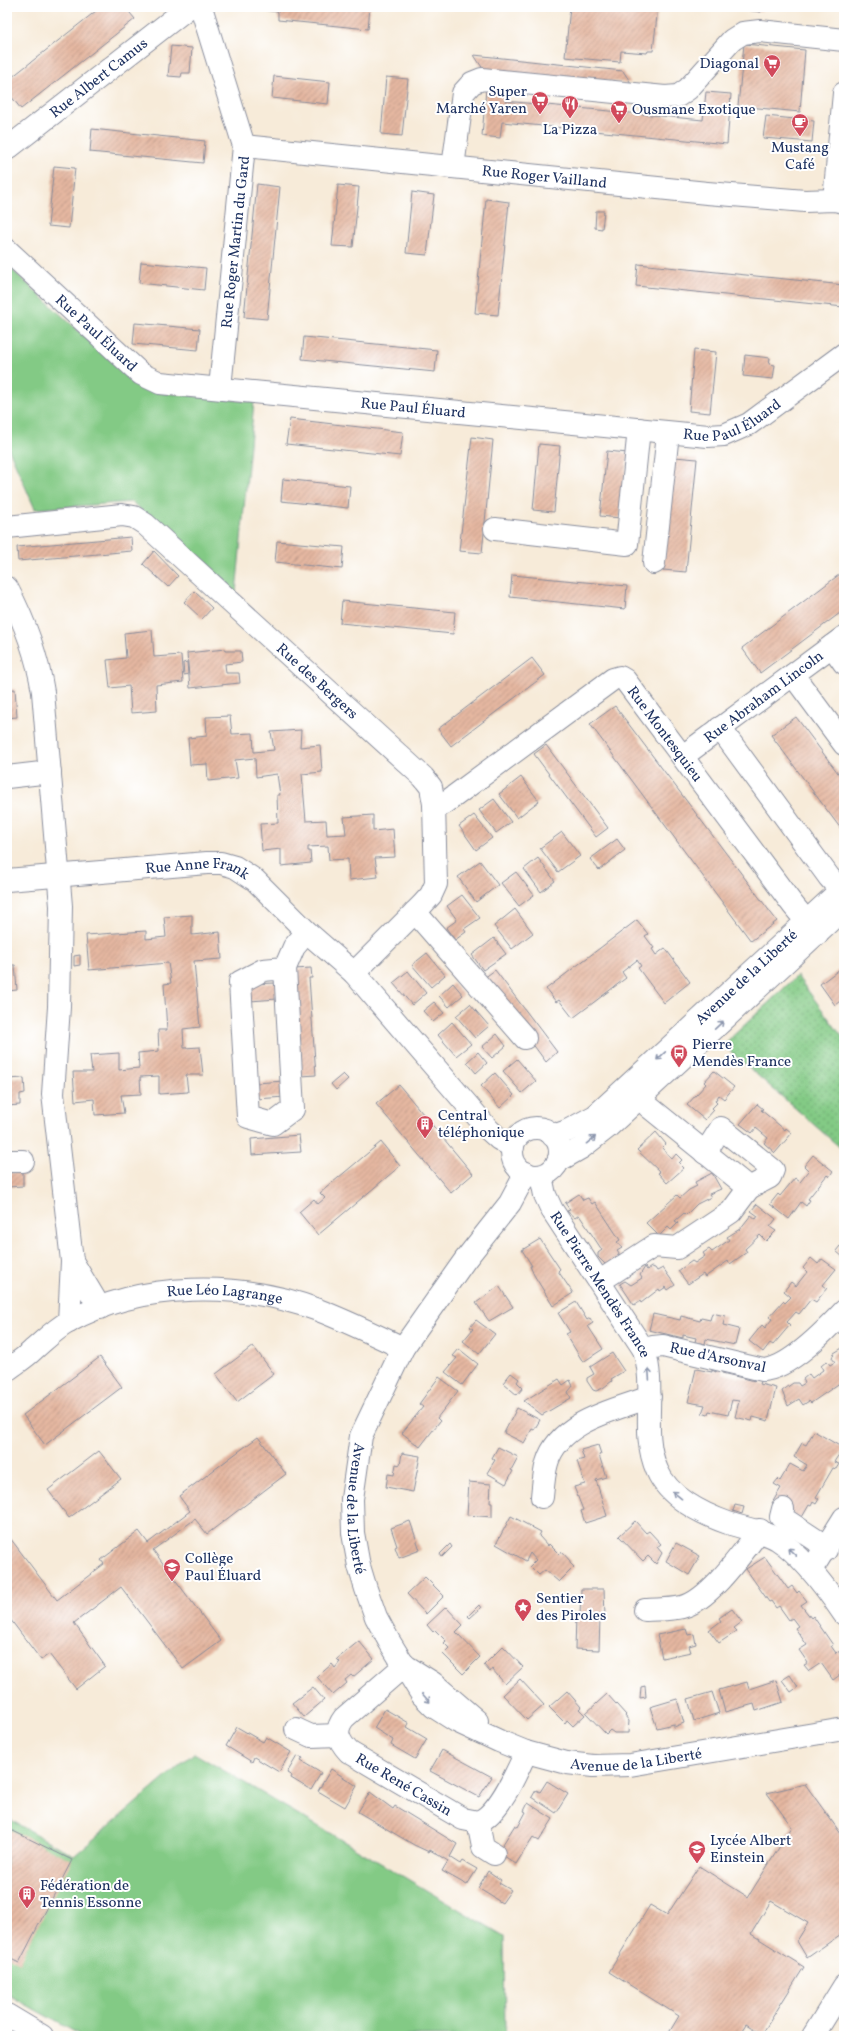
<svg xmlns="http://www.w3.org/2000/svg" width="851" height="2043" viewBox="0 0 851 2043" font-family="Vollkorn,serif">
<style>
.grass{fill:url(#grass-dots);stroke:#4f7c72}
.park{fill:#83ca85;stroke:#4f7c72}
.building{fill:url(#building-hatch)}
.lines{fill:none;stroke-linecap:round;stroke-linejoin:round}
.minor-casing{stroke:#898d9c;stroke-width:24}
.major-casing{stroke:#898d9c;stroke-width:24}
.minor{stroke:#fff;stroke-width:22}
.major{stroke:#fff;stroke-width:22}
.oneway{stroke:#8d97ae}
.labels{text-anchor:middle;stroke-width:4;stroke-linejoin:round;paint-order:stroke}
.poi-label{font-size:15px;fill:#1b2f5e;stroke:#fff;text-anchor:start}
.street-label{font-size:15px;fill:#1b2f5e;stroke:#fff}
</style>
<defs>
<pattern id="grass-dots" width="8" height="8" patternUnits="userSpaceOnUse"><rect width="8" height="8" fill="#83ca85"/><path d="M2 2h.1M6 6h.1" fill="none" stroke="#6aa470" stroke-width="1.8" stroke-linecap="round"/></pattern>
<pattern id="building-hatch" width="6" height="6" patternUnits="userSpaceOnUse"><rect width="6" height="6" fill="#e5b7a0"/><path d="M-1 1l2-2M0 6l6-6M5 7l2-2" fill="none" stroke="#b99586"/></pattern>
</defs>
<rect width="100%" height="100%" fill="#fff"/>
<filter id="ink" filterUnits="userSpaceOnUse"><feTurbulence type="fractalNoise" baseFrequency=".025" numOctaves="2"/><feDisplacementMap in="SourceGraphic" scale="8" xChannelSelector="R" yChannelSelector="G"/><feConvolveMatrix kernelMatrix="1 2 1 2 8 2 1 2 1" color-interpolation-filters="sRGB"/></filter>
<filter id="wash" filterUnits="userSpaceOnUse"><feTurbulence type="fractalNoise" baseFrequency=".012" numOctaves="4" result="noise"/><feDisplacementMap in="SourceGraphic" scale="16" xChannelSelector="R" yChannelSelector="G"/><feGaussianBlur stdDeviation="0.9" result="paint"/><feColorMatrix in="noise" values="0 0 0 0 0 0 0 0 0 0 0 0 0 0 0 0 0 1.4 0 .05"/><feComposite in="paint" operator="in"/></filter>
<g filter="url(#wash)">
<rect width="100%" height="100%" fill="#f7ebd9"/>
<path class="grass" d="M797,976l47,63v112l-121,-106z"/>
<path class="park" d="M7,265l127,117 14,8 16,3 90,9 -18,191 -104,-91 -97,7 -28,-64z
M194,1753l310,183 1,100h-423l-75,-42v-176l67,38z"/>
<g id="blocks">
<path class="building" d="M101,7h24l10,12 -114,90 -14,-18v-10z
M238,7h132l-2,22 -90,-9v-8z
M570,7h88l-5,44h-5l-1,2 -26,-2 -1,11 -55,-5z
M738,7h24l-1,5 -23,-3z
M744,44l61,6 -5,62 -62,-6z
M171,46l21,2 -2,25h-8l-1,4 -13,-1z
M474,55l149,16 8,12 -146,-11z
M274,76l56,6 -2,22 -56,-6z
M386,77l22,2 -6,57 -21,-2z
M486,89l20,2 -1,10 198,19 3,-28 25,2 -4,50 -225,-22 -2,16 -18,-2z
M766,116l48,5 -2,21 -49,-4z
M92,129l113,12 -2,22 -113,-11z
M54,166l21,2 -6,60 -21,-2z
M257,184l23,3 -13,132 -23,-2z
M338,185l21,2 -6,60 -21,-1z
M412,192l22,3 -7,60 -21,-2z
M486,199l23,3 -11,113 -23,-2z
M596,211h8l-2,18 -7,-1z
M141,262l65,6 -2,22 -65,-7z
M638,264l206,21v22l-208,-21z
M135,323l65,6 -2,21 -65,-6z
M304,337l133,13 -2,22 -133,-13z
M694,350l22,2 -6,61 -21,-2z
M745,355l25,3 -1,6 6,1 -2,14 -30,-3z
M290,419l113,13 -3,24 -114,-12z
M472,437l21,3 -11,113 -23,-2z
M539,444l21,2 -6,66 -21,-2z
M607,451l21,2 -8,65 -20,-2z
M675,457l22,2 -11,113 -23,-2z
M283,479l67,7 -2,22 -67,-7z
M131,537l1,14 -114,10 -1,-14z
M277,541l67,6 -2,22 -67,-7z
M154,551l24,25 -10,11 -25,-23z
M844,571v39l-84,63 -18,-25z
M512,575l115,11 -2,23 -115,-12z
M194,591l18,17 -10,11 -18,-17z
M342,601l113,11 -2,22 -113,-11z
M152,630l2,27 27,-2 2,27 -27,3 1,26 -26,2 -2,-27 -19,2 -3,-28 19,-2 -2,-25z
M225,649v2h16l1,11 -17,2 1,9h13l1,10 -50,5 -3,-35z
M532,658l13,17 -94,71 -13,-17z
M187,662l1,12 -4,1 -1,-12z
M15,689l2,28 -10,1v-28z
M615,706l162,215 -26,20 -161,-217z
M230,716l2,18 21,-1 1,19 20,-2 -3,-18 30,-2 -1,17 20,-2 2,27 -20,2 4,47 20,-1 1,15 19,-1 -2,-17 29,-2v16l20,-2 2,28 -20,1 3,19 -29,3 -1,-21 -19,1 -1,-14 -20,1v4h2l1,12 -30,3v-17l-19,2 -2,-27 18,-1 -1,-28h3l-3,-21 -21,3 -1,-19 -20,2 3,18 -30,3 -1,-17 -17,1 -2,-27 19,-2 -1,-19z
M796,717l48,64v52l-73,-98z
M546,745l62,83 -12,9 -62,-83z
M521,777l18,24 -22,17 -18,-24z
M494,799l17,23 -15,11 -17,-23z
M474,815l18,23 -16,12 -17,-24z
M562,832l18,24 -22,16 -18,-24z
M617,839l8,11 -26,20 -9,-11z
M538,858l17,23 -14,11 -17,-23z
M480,861l18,24 -22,17 -18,-25z
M516,872l18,23 -15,11 -18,-23z
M462,895l18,23 -16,11 2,3 -11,8 -9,-12 11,-8 -10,-14z
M515,909l18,24 -21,16 -18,-23z
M192,915v20l28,-3 2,27 -28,2 6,66 -17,2 1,19 16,-1 3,28h-17l2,17 -29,2v-18l-19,1 1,17 -20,1 3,18 -29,2 -1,-16 -19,2 -2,-29h19l-2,-17 29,-2v17l20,-2 -1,-15 21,-2 -1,-21h9l-3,-46 7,-1 -3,-20 -79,7 -3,-35 60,-4v8l20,-2 -2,-20z
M637,920l11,14 -3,2 9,12 -2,1 4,6 9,-7 25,34 -26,21 -26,-35 3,-2 -4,-6 -15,12 4,6 -53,40 -14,-18 -3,2 -10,-13z
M494,938l12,16 -23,16 -11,-15z
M427,953l18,22 -14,12 -19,-22z
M80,955v10l-6,1v-10z
M7,965h8l2,25 -10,1z
M844,966v32l-9,7 -15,-21z
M311,968l1,10h-3l7,97 -14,1 -8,-107z
M495,970l62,82 -11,10 -62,-84z
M408,971l18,22 -14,12 -19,-22z
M276,983l1,16 -27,2 -1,-17z
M453,983l10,12 -14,12 -10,-11z
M434,1002l10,11 -11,9 -10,-11z
M470,1004l19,22 -14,12 -19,-22z
M452,1022l19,22 -15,12 -18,-21z
M497,1034l9,12 -14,12 -10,-11z
M478,1052l9,11 -11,10 -9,-11z
M517,1059l19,22 -14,12 -19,-22z
M714,1071l20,16 -10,12 -5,-4 -4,6 2,2 -5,5 2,2 -9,10 -18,-15 19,-21 -2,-2z
M495,1073l19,22 -14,13 -19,-22z
M343,1074l5,5 -12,11 -5,-6z
M24,1078l1,15 -5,1v11l-13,1v-27z
M284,1081l1,16 -29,2v-16z
M399,1085l74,89 -22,19 -75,-89z
M757,1104l6,5 -2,1 24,20 1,-2 6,5 -17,20 -11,-10 4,-5 -12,-10 -4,5 -12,-9z
M656,1132l10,12 -4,4 10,11 4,-5 6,6 -3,3 5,5 -17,15 -9,-10 2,-1 -23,-22z
M299,1135l2,17 -49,3 -1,-16z
M381,1142l19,24 -82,69 -19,-23 15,-13 4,5 7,-6 -5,-5z
M813,1155l20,16 -4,6 -2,-2 -19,24 2,1 -4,6 -5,-4 -12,17 -19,-15 8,-10 2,2 15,-18 5,4 9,-11 -5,-5z
M23,1172v14l-16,1v-14z
M712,1173l9,16 -12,5 2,3 -14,7 -11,11 -2,-2 -9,8 3,2 -7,7 -3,-3 -9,9 -13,-13 31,-28 3,3 9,-8 8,-4 -2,-4z
M579,1194l4,6 5,-2 4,6 3,-2 25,38 -3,2 5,6 -5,3 5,7 -14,9 -10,-10v-4l4,-3 -23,-35 -4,3 -8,-7 3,-1 -5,-7z
M757,1204l19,15 -6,8 6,4 -10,10 -6,-6 -15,14 2,3 -17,12 -2,-3 -23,16 -2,-3 -15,10 -10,-13 14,-10 3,2 10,-7 -2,-3 6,-4 3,3 17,-12 -2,-3 13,-8 11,-14 5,4 2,-3 -7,-5z
M540,1239l20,30 -2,2 15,22 -20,13 -19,-31 -4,-9h2l-10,-16z
M844,1245v13l-8,-7 4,-5 2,1z
M811,1258l7,6 4,-5 14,10 -13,16 4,3 -11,14 -5,-3 -12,15 -3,-2 -9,10 3,3 -17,20 -3,-2 -7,9 -14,-11 13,-16 3,3 7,-9 -3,-2 14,-16 2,2 6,-6 -7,-6 7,-9 5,4 11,-14 -4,-4z
M645,1267l2,3 4,-3 4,1 2,3 6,-3 12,17 -7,5 -2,-3 -6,4 -1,-2 -18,14 -1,-2 -6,4 -14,-21 5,-3 6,4 11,-7 -2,-3z
M499,1286l14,21 -24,14 -13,-18z
M576,1302l11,18 3,-2 3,5 -5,3 15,23 -20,13 -14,-23 -3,-5 4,-2 -12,-19z
M712,1313l13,3 -2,9 16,4 -4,16 -29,-6 -1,5 -10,-2 1,-4 -13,-3v3l-34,-8 4,-16 27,6 1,-4 19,5 1,-3 9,2z
M476,1320l19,14 -16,20 -16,-13 10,-12 -3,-2z
M253,1346l21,28 -37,28 -21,-28z
M844,1347v33l-33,23 -2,-2 -6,4 -4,-6 -11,7 -6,-15 11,-8h5l2,3 5,-3 -2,-4 6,-5 3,4 11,-8 -2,-4 6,-5 3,4 5,-3 -3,-4 2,-5z
M459,1349l19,15 -16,21 -17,-13 12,-14 -4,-2z
M612,1353l12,18 -13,8 1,2 -9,7 -7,3 -3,-1 -6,-9v-3l7,-4 -4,-7z
M100,1357l22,30 -77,58 -22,-30z
M717,1368l5,1v4l33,8v-4l7,2 -2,5 16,4 -8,33 -15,-4 -1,4 -17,-4 4,-16 -7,-1 -4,15 -19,-4 -1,4 -6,-2 3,-8 -17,-3 8,-33 16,3v-2l4,2z
M511,1373l8,6 -2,3 6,6 -6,7 -14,-12z
M439,1377l19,14 -21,27 3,3 -20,26 -18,-14 21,-26 -4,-3z
M559,1379l4,6 7,-5 3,6 -5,6 3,6 -29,17 -18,-14z
M517,1408l23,12 -6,10 -2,-1 -8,14 -20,-10z
M814,1431l29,17 -9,14 5,2 -3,5 -3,-1 -17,29 3,2 -3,5 -3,-2 -2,4 -2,-1 -8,14 -29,-16 9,-15 -7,-4 4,-5 2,2 10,-17 13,7 4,-6 -13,-8 8,-14 4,2z
M258,1437l28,37 -79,60 -12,-15 -42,31 68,91 -38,28 -62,-82 -47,36 31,43 -29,23 -27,-35 -8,6 -34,-45v-81l50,66 47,-36 -3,-4 38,-29 9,12 42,-32 -11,-15z
M598,1445l3,9 -2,1 7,22 -10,3 11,36 -22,7 -4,-12 2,-1 -9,-23 11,-3 -8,-23 7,-2 -3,-9z
M498,1447l20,10 -7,13 2,1 -7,13 -19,-11 8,-13 -3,-2z
M99,1451l22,28 -52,39 -21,-28z
M402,1453l18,3 -7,36 -27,-5 2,-13 6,1 2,-11 4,1z
M469,1482l22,2 -1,18h2v15l-25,-2z
M735,1505l9,2 -2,7 -9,-3z
M511,1516l30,16 -2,4 9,10 1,-2 11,11 2,-3 9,10h-2l5,5 -15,15 -14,-12 -6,5 -9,-9 6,-6 -6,-7 -4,8 -30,-17z
M410,1521l10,29 -21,8 -4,-11 2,-1 -6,-18z
M635,1521l11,12 3,-2 12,13 -4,3 5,6 -6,11 -8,-8 -5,5 -24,-25z
M676,1543l24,13 -11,19 -23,-14z
M450,1544l2,3 -10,10 -2,-3z
M765,1557l23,32 4,-3 5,7 2,-2 8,10 -6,4 10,13 2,-2 20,29 -2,1 5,7 2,-2 6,9v12l-11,8 -12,-17 -12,8 -5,-6 4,-2 -9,-13 8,-5 -12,-17 3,-2 -6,-8 -3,2 -10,-14 -3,2 -5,-7 -2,1 -23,-33z
M425,1577l19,19 -18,18 -19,-20z
M581,1589h23l1,28h-5l-1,33 -24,-1 1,-33h4z
M479,1605l2,3 -11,10 -2,-2z
M446,1607l17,18 -7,7 24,25 -17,17 -20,-20 6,-6 -5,-5 2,-2 -11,-11 -2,2 -6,-7z
M732,1609l10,13 -8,6 3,3 -18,12 -10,-13 12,-9 -2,-3z
M686,1629l2,6 6,-1 2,10 -7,2 2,6 -29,6 -5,-23z
M359,1641l15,18 -21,18 -2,-2 -6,5 2,3 -14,12 -16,-18 15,-13 3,4 5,-6 -3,-3z
M503,1646l20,21 -18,17 -13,-15 -2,3 -6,-7z
M790,1675l8,12 -7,5 -9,-12z
M520,1679l24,26 -17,15 -24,-25z
M776,1680l7,22 -27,9 -2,-7 -29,8 -6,-22 28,-8 2,7z
M645,1686l1,11 -6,1 1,-11z
M313,1687l11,13 -20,17 -12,-14z
M567,1691l14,16 -2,2 6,6 -12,11 -6,-6 -2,3 -16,-16z
M712,1692l7,21 -25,8 -6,-22z
M607,1694l19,21 -1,1 4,5 -1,12h-14l-4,-3 -4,4 -20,-21z
M677,1699l7,24 -10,4v-3l-17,4 -7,-21z
M385,1709l24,14 -2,4 20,12 -12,20 -24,-14 2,-5 -19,-12z
M237,1727l26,15 3,-5 25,15 -12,20 -25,-15 -2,5 -26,-16z
M442,1750l50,27 -13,20 -49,-26z
M297,1756l6,2 -2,3 20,12 -10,17 -20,-12 1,-2 -5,-3z
M331,1769l26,17 -12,21 -27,-16z
M547,1781l21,13 -12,19 -24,-16 4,-7 4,2z
M805,1784l39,54v94l-37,26 -10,-17 11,-18 -37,-22 -20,33 53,33 -42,67 -16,-10 -8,12h-71l12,-20 -70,-44 41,-67 17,10 32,-49 49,31 44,-70 -25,-34z
M370,1792l23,17 2,-3 62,38 -7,13 11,7 2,-3 14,8 -10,16 -25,-14 6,-10 -18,-11 -1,2 -15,-7 -56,-33z
M528,1803l25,16 -14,22 -6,-4 -17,27 -18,-12 17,-27 3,2 8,-15 -2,-1z
M7,1828l65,32 -53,103 -12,-6z
M488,1871l13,9 -2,3 12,7 -9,13 -24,-15z"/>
</g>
</g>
<g filter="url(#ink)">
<use href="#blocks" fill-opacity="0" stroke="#898d9c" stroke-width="1"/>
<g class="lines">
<g class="minor-casing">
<g id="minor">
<path d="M201,7l43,139 -24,242"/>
<path id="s1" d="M244,146l463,47 98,8 29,-1 10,2"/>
<path id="s2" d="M7,149l182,-142"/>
<path d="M453,167l10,-74 9,-10 10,-4 183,18 13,-1 10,-7 44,-49 11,-7 17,-2 84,9"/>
<path d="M834,200l10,-107"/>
<path id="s3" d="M7,250l134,124 19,9 548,53 16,-1 25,-11 95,-70"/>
<path id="s4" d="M7,527l115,-12 12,2 11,7 278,253 8,10 3,17 2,80 -5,11 -9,10 -68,68"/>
<path d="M495,529l132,15 12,-115"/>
<path d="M654,563l14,-130"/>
<path d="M7,588c18,34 30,66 36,104l18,214 -2,101 -6,87 19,167 -3,61"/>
<path d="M832,646l12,17"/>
<path d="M793,675l51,69"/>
<path d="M720,728l109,149 15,17"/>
<path id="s5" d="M683,756l161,-119"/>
<path d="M7,777l43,-5"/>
<path id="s6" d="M434,804l11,-1 168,-124 7,-2 5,3 168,225 24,29"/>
<path id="s7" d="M7,880l200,-17h14l14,4 20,13 52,52 47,41 135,157 10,9 14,8"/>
<path d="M415,912l110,126"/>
<path d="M285,968l-22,2 -23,12 8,135 25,7 20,-15 -8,-141 9,-21 13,-15"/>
<circle cx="536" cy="1152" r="24"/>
<path id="s8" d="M553,1136l14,-5 28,-15 249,-229"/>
<path d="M705,1153l16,-25 52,42 -3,7 -21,11"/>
<path d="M7,1161h16"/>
<path d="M558,1161l23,-13 27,-21 236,-219"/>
<path id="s9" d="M526,1173l-16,30 -45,57 -62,88 -42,88 -9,63 1,34 6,33 7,23 10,28 13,24 33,54 12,12 22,14 43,20 27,11 41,11 26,3 37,-1 214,-36"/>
<path id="s10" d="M541,1176l4,19 7,15 92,140c13,39 -4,82 13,120 11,27 45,44 71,53 17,6 33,7 49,16 25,16 50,50 67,75"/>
<path d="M72,1261l28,47"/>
<path d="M600,1281l54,-35 23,2 54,-36 18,-24 -100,-81 -18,-21"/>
<path d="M644,1350l9,-3 10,-1 100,24c26,-1 64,-41 81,-59"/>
<path id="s11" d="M7,1370c9,-7 18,-12 26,-20 13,-11 20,-19 35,-28 74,-41 172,-41 250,-12 29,11 57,25 85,38"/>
<path d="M542,1497c1,-11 2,-24 5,-34 12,-42 68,-53 103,-66"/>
<path d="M783,1509l-2,8 35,23 10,10"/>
<path d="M817,1561l27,-43"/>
<path d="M645,1610c12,-1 25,0 37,-3 27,-6 61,-55 78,-77"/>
<path id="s12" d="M405,1665l-61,53c-10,13 -6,22 5,34l114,67 15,3c21,-8 39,-50 48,-70"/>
<path d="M409,1668l24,15 44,38"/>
<path d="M296,1729l15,7 27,-1"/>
<path d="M478,1822l5,25 11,7"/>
<path d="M813,2036l31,-50"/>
</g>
</g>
<g class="major-casing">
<path id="major" d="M7,2015l35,21"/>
</g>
<use href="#minor" class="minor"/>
<use href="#major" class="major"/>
</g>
<defs><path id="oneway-shaft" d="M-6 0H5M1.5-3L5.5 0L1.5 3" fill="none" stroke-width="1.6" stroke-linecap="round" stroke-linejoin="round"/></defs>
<g class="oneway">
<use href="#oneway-shaft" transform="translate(719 1025) rotate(-43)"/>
<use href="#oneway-shaft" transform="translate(661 1056) rotate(137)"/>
<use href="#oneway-shaft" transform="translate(591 1140) rotate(-39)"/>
<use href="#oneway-shaft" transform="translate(649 1374) rotate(-94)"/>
<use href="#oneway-shaft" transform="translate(677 1495) rotate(-141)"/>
<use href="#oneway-shaft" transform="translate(792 1552) rotate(-136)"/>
<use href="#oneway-shaft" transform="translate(426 1698) rotate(48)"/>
</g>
</g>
<defs>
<g id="supermarket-pin" transform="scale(0.9)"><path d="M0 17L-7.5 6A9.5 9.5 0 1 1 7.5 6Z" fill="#d1495b" stroke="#fff"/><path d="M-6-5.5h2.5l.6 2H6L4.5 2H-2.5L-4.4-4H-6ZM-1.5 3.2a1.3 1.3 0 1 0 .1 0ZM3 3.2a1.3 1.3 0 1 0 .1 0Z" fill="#fff"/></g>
<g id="restaurant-pin" transform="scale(0.9)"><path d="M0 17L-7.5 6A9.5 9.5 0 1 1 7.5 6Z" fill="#d1495b" stroke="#fff"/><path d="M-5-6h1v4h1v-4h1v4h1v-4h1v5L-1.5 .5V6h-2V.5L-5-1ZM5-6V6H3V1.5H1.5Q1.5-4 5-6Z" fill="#fff"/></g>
<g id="cafe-pin" transform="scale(0.9)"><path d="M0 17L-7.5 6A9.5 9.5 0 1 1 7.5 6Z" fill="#d1495b" stroke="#fff"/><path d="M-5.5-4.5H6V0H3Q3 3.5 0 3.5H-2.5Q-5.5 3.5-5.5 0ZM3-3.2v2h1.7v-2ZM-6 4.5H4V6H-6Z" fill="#fff"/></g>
<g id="bus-pin" transform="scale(0.9)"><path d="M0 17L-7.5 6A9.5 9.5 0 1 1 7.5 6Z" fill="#d1495b" stroke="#fff"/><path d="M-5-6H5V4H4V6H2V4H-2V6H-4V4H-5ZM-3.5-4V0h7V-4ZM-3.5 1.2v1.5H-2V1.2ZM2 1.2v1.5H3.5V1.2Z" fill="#fff"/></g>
<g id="building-pin" transform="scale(0.9)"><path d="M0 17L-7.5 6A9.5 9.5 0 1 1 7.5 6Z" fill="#d1495b" stroke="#fff"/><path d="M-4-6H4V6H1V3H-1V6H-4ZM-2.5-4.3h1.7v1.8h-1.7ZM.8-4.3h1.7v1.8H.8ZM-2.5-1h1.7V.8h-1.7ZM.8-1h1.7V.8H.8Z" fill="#fff"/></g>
<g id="school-pin" transform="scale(0.9)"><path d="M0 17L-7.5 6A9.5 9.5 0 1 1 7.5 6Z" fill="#d1495b" stroke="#fff"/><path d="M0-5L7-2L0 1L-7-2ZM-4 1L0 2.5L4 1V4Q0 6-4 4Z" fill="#fff"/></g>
<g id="sight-pin" transform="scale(0.9)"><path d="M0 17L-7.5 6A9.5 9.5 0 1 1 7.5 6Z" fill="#d1495b" stroke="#fff"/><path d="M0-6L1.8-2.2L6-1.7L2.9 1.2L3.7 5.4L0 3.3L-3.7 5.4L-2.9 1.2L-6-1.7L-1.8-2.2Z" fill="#fff"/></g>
</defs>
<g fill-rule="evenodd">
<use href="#supermarket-pin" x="772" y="63"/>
<use href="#supermarket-pin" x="540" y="100"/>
<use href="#restaurant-pin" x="570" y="104"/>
<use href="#supermarket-pin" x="619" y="109"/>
<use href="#cafe-pin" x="800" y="122"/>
<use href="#bus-pin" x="679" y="1053"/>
<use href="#building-pin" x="425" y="1124"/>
<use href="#school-pin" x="172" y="1567"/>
<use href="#sight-pin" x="523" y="1607"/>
<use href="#school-pin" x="697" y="1849"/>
<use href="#building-pin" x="27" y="1894"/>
</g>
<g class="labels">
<g class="poi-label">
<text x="759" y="68" text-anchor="end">Diagonal</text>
<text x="527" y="96" text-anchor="end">Super<tspan x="527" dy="17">Marché Yaren</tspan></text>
<text x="632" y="114">Ousmane Exotique</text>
<text x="570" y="134" text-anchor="middle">La Pizza</text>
<text x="800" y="152" text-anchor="middle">Mustang<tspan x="800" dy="17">Café</tspan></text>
<text x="692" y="1049">Pierre<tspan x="692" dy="17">Mendès France</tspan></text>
<text x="438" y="1120">Central<tspan x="438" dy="17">téléphonique</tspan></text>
<text x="185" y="1563">Collège<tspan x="185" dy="17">Paul Éluard</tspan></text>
<text x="536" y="1603">Sentier<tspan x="536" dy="17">des Piroles</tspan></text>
<text x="710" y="1845">Lycée Albert<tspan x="710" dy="17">Einstein</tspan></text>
<text x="40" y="1890">Fédération de<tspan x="40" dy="17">Tennis Essonne</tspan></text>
</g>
<g class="street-label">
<text dy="5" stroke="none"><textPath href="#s2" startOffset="116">Rue Albert Camus</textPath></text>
<text dy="5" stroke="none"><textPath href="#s1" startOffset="302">Rue Roger Vailland</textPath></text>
<text transform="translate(235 242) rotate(-84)" y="5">Rue Roger Martin du Gard</text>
<text dy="5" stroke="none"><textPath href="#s3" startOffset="122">Rue Paul Éluard</textPath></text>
<text dy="5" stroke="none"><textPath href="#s3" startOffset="458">Rue Paul Éluard</textPath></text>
<text dy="5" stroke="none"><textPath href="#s3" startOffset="782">Rue Paul Éluard</textPath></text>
<text dy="5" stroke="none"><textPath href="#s4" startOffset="374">Rue des Bergers</textPath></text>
<text dy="5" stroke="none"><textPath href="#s5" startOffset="100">Rue Abraham Lincoln</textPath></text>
<text dy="5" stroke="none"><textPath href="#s6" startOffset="300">Rue Montesquieu</textPath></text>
<text dy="5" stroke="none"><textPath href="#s7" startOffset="192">Rue Anne Frank</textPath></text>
<text dy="5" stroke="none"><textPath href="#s8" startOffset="252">Avenue de la Liberté</textPath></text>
<text dy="5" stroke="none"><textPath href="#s10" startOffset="125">Rue Pierre Mendès France</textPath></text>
<text dy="5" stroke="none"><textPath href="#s11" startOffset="240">Rue Léo Lagrange</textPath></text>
<text transform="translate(718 1357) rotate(12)" y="5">Rue d'Arsonval</text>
<text dy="5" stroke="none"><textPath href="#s9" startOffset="385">Avenue de la Liberté</textPath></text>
<text dy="5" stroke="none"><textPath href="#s9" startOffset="819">Avenue de la Liberté</textPath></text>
<text dy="5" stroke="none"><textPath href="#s12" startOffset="183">Rue René Cassin</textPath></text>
</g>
</g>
<rect width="851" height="2043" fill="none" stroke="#fff" stroke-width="24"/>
</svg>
